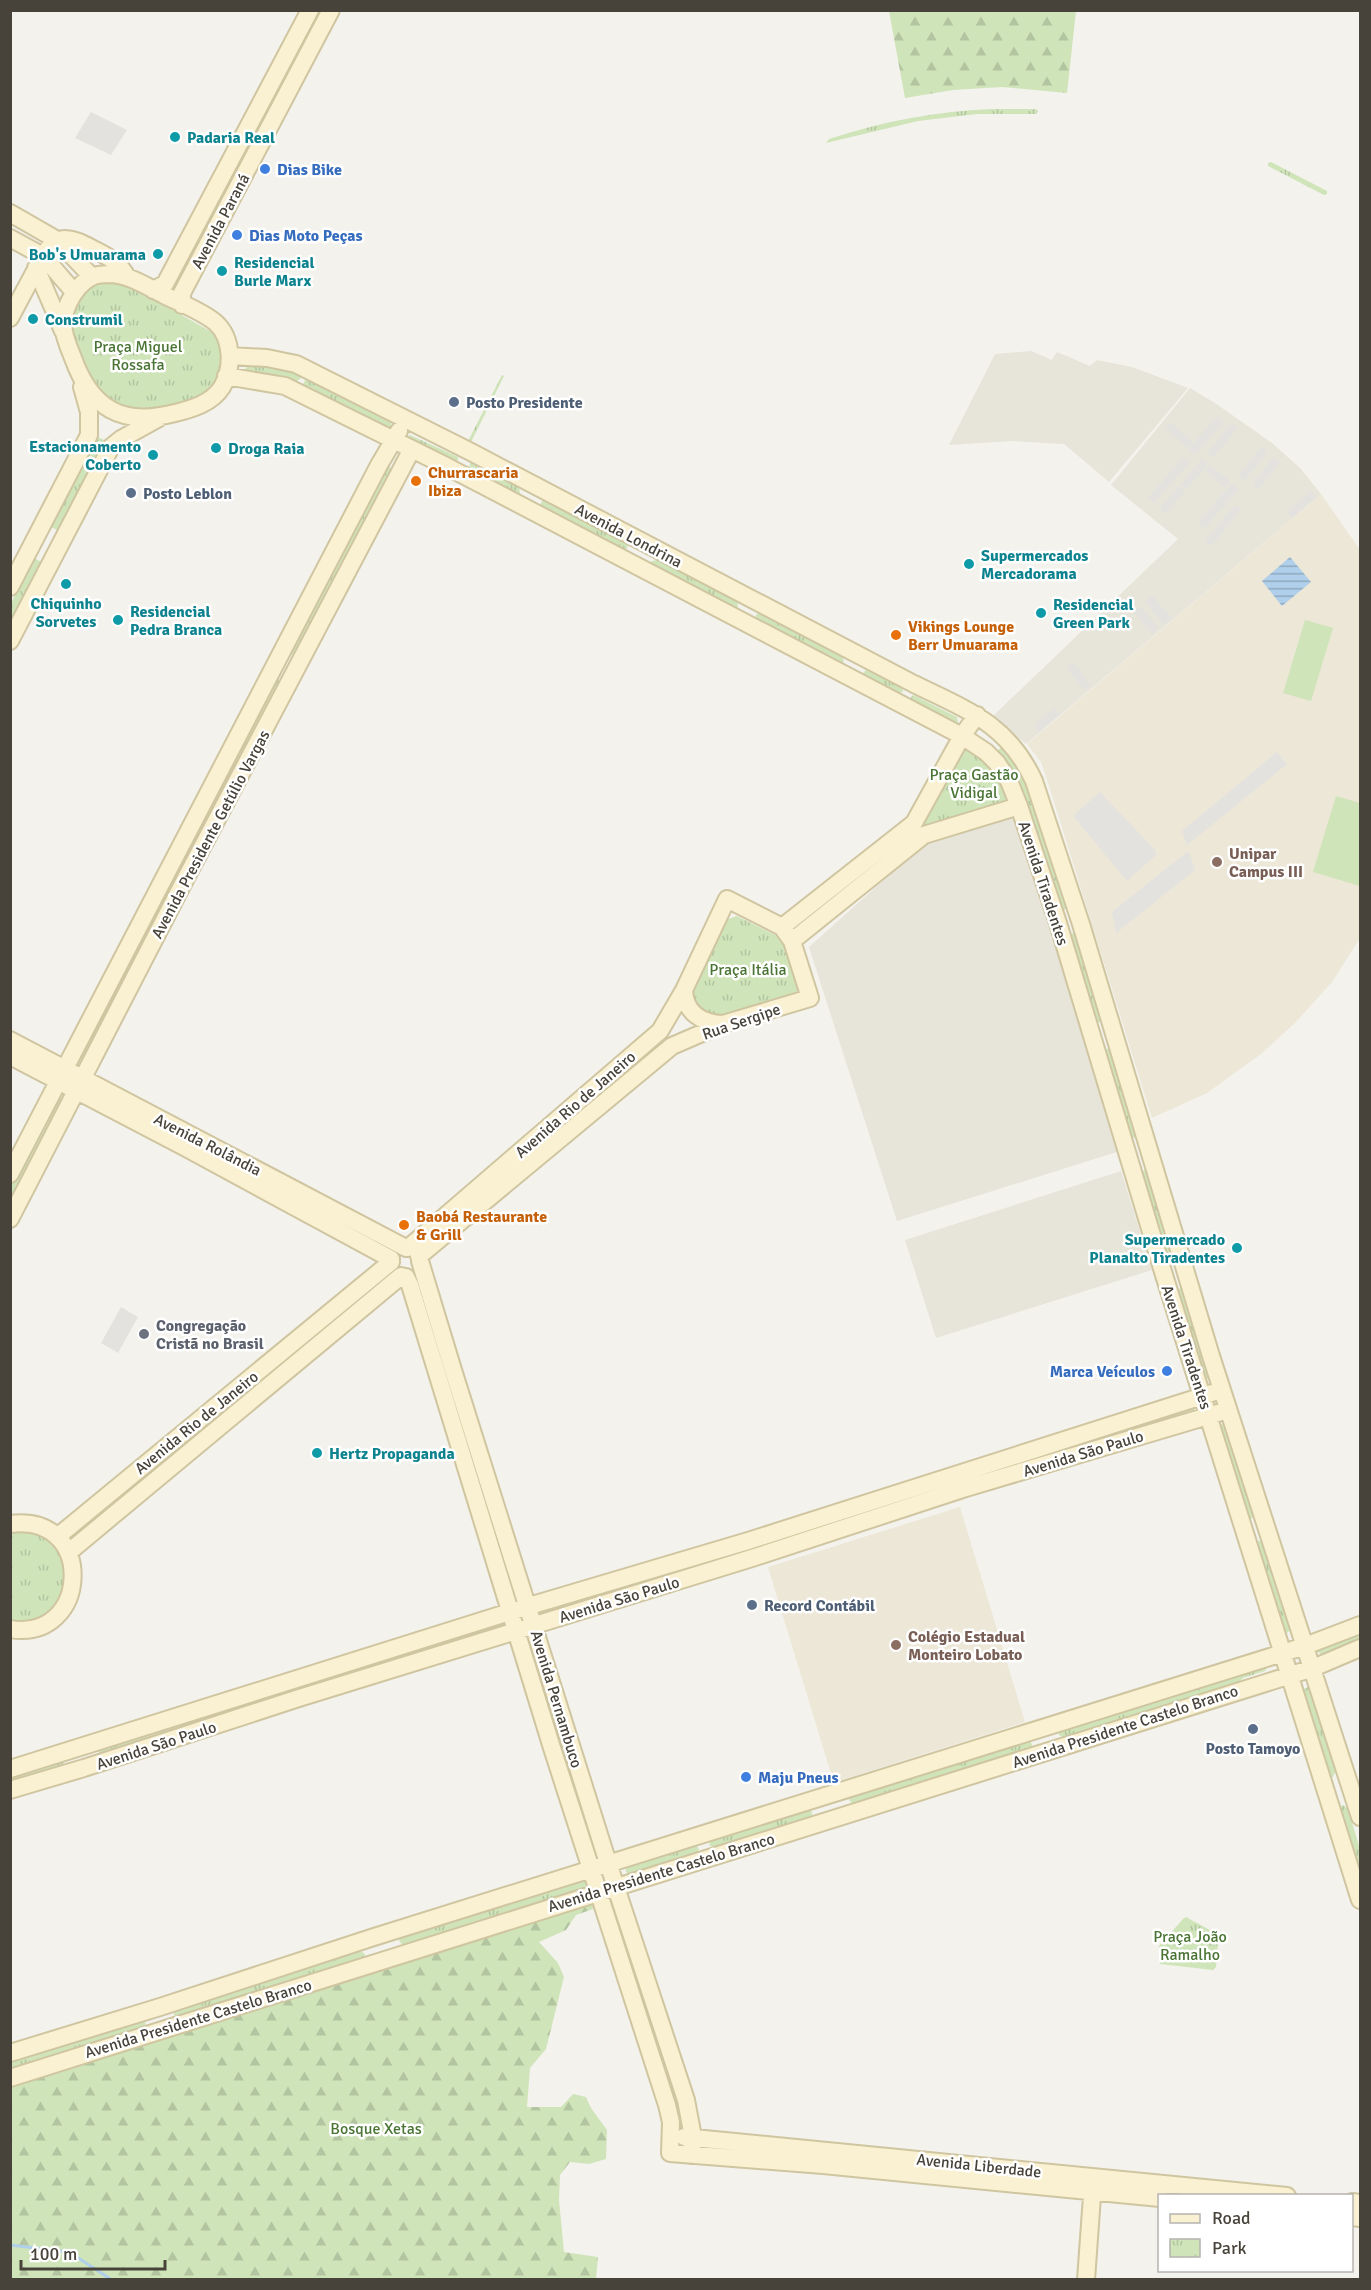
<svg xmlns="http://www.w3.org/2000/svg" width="1371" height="2290" viewBox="0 0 1371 2290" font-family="Signika,sans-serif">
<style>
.residential{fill:#e7e4da}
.education{fill:#ece7d7}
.grass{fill:#cfe4b9}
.forest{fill:url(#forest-firs)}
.park{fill:url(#park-tufts)}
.parking{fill:#e3e2df}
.water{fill:url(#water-rules)}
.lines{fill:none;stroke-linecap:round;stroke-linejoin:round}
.stream{stroke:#afcfea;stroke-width:3}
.secondary-casing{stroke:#cfc5a0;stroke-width:20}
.secondary{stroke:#f9f1d1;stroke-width:16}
.culture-dot{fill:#0f9aa8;stroke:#fff;stroke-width:2}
.shop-dot{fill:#3f7fe0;stroke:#fff;stroke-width:2}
.service-dot{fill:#5c6f8a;stroke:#fff;stroke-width:2}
.food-dot{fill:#e8710a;stroke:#fff;stroke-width:2}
.education-dot{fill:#8d6e63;stroke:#fff;stroke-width:2}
.worship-dot{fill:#6b7280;stroke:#fff;stroke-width:2}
.labels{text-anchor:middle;stroke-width:5;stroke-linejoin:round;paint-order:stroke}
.culture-label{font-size:16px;font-weight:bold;fill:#0d838f;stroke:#fff;text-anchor:start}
.shop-label{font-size:16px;font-weight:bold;fill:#366cbe;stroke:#fff;text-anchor:start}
.street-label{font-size:16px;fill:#48433a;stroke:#fff}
.park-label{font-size:16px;fill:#497433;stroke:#fff}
.service-label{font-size:16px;font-weight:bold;fill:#4e5e75;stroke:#fff;text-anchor:start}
.food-label{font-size:16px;font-weight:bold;fill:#c56008;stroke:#fff;text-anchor:start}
.education-label{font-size:16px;font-weight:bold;fill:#785e54;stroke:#fff;text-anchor:start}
.worship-label{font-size:16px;font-weight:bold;fill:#5b616d;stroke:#fff;text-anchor:start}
</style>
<defs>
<pattern id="forest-firs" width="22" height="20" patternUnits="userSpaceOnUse" patternTransform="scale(1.5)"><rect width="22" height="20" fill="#cfe4b9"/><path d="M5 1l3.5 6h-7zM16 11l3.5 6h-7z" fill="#b3c5a0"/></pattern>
<pattern id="park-tufts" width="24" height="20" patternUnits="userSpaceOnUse" patternTransform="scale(1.5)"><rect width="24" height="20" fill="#cfe4b9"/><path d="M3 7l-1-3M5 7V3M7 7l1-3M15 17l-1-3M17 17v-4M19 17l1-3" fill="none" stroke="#b3c5a0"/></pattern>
<pattern id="water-rules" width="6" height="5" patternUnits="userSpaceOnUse" patternTransform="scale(1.5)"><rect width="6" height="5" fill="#afcfea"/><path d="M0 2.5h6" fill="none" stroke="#90aabf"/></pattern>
</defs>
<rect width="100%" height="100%" fill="#f4f2ec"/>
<path class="residential" d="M1031,351l21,9 5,-8 33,14 7,-6 35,7 56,21 -79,94 -45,-38 -52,-3 -63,4 46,-91z
M1190,388l25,15 57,40 28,25 21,26 -295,250 -33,-28 185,-177 -67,-54z
M1016,816l104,335 -223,70 -88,-274 117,-105z
M1121,1171l31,99 -216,68 -31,-98z"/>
<path class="education" d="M1321,494l39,56v388l-28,44 -37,41 -34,31 -54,39 -55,25 -107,-345 -4,-11 -14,-18z
M960,1507l65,215 -190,60 -3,-5 -64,-210z"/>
<path class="grass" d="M1305,620l28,8 -22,73 -28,-8z
M1336,796l24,7v83l-47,-14z
M651,2018l26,77 -2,2 -4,-1 -24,-75z"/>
<path class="forest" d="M889,11h187l-9,82 -65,-6 -49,3 -48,8z
M585,1901h7l1,8 -17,6 -10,15 -27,12 19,21 6,14 -18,72 -16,19 -3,39h34l12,-13 13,3 5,11 16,22 -1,29 -17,5 -19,-2 -10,13 -1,25 5,52 34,5 -2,22h-585l-1,-192z"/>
<path class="park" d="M991,109h45l2,2 -2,3h-59l-59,7 -92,22 3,-4c51,-17 107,-28 162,-30z
M1271,162l56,29v3l-3,1 -56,-29v-3z
M114,282l16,4 80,45 10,13 4,19 -9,24 -32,19 -55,6 -29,-14 -30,-65 1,-21 18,-23 7,-4z
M248,364l42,6 10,5 1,3 -5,4 -15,-6 -30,-3 -6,-3z
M502,375l2,1 -35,70 -3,-1z
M309,378l82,41v8l-5,2 -82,-42 -1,-3 3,-5z
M410,435l48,22v3l-3,1c-16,-8 -33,-13 -49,-23z
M98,437l10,5 -47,90 -10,-5z
M473,462l46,25 1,6 -4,2 -47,-26 1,-6z
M389,466l4,5 -94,181 -6,3 -4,-2 96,-186z
M547,500l79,42 2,5 -5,5 -82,-43 -1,-3 2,-5z
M34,558l9,5 -32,64v-24z
M657,560l80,40 1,7 -3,3 -85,-45 2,-4z
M759,612l83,44 2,5 -4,5 -84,-46v-5z
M866,670l36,17 1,5 -6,1 -32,-17 -2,-3z
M277,678l5,5 -91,173 -4,1 -4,-1z
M913,695l44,22 1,6 -3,2 -46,-25z
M964,746l31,20 15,34 -89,26z
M1003,746l22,29 43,133 -7,3 -63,-158v-3z
M170,884l4,1 -88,174 -4,1 -3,-2z
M737,916l40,20 7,5 15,48 -3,6 -69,23 -23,-1 -15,-22 36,-72 3,-4z
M1073,933h2l28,89h-7l-26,-87z
M1109,1048l3,1 27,88 -3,2 -5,-3 -27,-85z
M60,1096l5,5 -54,104v-20l45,-88z
M1145,1170l2,2 28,83 -7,5 -2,-2 -26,-85z
M1181,1288h2l28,88 -4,3 -4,-1 -27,-87z
M1193,1404l2,8 -213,65 -2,-7z
M1222,1424l4,1 30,89 -6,6 -4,-2 -26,-92z
M168,1456l1,4 -88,74h-4l-2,-4z
M25,1527l32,15 13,41 -23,35 -36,7v-97z
M1257,1541h6l28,88 -4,4h-3l-29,-91z
M730,1551l3,7 -188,58 -2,-8z
M501,1622l2,7 -181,59 -3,-8z
M1360,1632v8l-38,15 -4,-3v-3z
M1267,1667l-2,4 -22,7 -4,4 -175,56 -5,-3v-5z
M1308,1687l28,83 -3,7h-3l-28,-87z
M285,1689l3,8 -188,60 -2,-8z
M1030,1740l3,7 -179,58 -5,-5 2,-6z
M63,1760l3,8 -55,17v-8z
M1343,1805l5,4 12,40v36l-20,-78z
M808,1809l3,1 2,7 -99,31 -5,-3 2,-5z
M696,1845l3,4 -2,5 -66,21 -5,-3v-5z
M585,1879l1,9 -182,58 -5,-5 2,-5z
M1186,1917l33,18 -3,32 -3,3 -53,-6 -1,-18 24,-27z
M359,1950l6,4 -2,7 -184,57 -5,-3 -1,-5z
M142,2019l3,2 1,7 -135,44v-13z"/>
<path class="parking" d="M91,112l36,18 -16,25 -36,-17z
M1217,416l7,6 -29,33 -6,-6z
M1170,422l23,20 -5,6 -24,-20z
M1231,423l7,5 -25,30 -6,-5z
M1262,447l6,5 -24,28 -6,-5z
M1183,457l7,5 -36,41 -6,-5z
M1274,457l7,5 -23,27 -6,-5z
M1202,459l6,5 -21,25 -6,-5z
M1210,465l20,16 -5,7 -20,-17z
M1232,483l7,6 -35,39 -6,-5z
M1179,485l6,6 -19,23 -6,-5z
M1311,491l5,6 -24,21 -5,-6z
M1235,505l6,4 -30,37 -6,-5z
M1152,595l19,23 -7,6 -19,-23z
M1140,606l19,22 -7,6 -19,-23z
M1073,662l18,23 -6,5 -19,-22z
M1054,708l6,6 -21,18 -5,-7z
M1277,752l10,12 -100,81 -5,-14z
M1100,792l56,59v4l-29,26 -52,-63 1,-5z
M1187,852h2l6,18 -79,63 -4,-21z
M121,1307l17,10 -20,36 -17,-10z"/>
<path class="water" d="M1290,557l21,25 -29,24 -20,-25z"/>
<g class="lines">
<path class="stream" d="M10,2245l59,7 43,28"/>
<g class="secondary-casing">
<path id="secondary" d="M10,213l47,27 35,37
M10,238l33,18 31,36
M36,268l27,63
M113,274c18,2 35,13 51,21 16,8 38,16 52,28 17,16 17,46 6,64 -10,16 -30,22 -47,26 -54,14 -84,-5 -102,-55 -3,-7 -6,-15 -8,-22 -6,-21 7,-48 26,-59 6,-3 15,-3 22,-3z
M153,290l12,-6 145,-274
M182,305v-12l149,-283
M10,318l33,-62c15,-25 30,-18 52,-6 14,7 24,12 32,27
M230,356l37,2 29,6 175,88 443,232c53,26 94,40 120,97l47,143 130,432 149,461
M226,376l59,10 159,79 518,271 24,16 11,11 12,18 10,25 39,117 106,352 196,625
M10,587l79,-152v-23l-7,-25
M10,641l101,-194 10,-8 38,-21
M782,927l132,-104 48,-87 15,-21
M792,941l132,-106 95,-29
M684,990c1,23 18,33 39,34
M10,1040l396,208
M10,1056l176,92 205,111
M10,1174l369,-709 20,-34
M10,1219l176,-341 226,-429
M408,1248l252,-217 24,-41 43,-91 55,28 10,14 18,57 -87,26 -51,22 -253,210
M420,1261l33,109 155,493 78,237 7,37 -2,18
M406,1277l4,8 142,463 115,357 4,17 -1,31 153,12 337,33
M10,1524c87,-12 80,119 0,105
M57,1537l334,-275
M69,1552l332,-276
M10,1769l519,-163 219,-65 464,-148
M10,1790l74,-22 215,-70 453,-140 214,-70 252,-75
M10,2053l150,-46 214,-70 931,-291 55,-21
M10,2078l1303,-410 47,-20
M684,2137l603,59
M1352,2202l8,1
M1352,2217l8,1
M1086,2280l7,-98"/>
</g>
<use href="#secondary" class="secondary"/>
</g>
<g class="culture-dot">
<circle cx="175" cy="137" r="6"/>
<circle cx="158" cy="254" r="6"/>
<circle cx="222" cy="271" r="6"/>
<circle cx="33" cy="319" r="6"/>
<circle cx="216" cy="448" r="6"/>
<circle cx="153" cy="455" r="6"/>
<circle cx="969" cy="564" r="6"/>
<circle cx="66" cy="584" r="6"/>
<circle cx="1041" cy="613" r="6"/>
<circle cx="118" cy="620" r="6"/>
<circle cx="1237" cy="1248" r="6"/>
<circle cx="317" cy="1453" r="6"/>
</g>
<g class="shop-dot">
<circle cx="265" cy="169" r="6"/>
<circle cx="237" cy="235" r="6"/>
<circle cx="1167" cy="1371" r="6"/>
<circle cx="746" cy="1777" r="6"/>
</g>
<g class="service-dot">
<circle cx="454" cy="402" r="6"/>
<circle cx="131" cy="493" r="6"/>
<circle cx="752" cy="1605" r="6"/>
<circle cx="1253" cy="1729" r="6"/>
</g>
<g class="food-dot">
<circle cx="416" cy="481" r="6"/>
<circle cx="896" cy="635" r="6"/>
<circle cx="404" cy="1225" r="6"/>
</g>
<g class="education-dot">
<circle cx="1217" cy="862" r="6"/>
<circle cx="896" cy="1645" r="6"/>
</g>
<circle class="worship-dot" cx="144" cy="1334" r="6"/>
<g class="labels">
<g class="culture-label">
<text x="187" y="143">Padaria Real</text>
<text x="146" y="260" text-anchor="end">Bob's Umuarama</text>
<text x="234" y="268">Residencial<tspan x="234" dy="18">Burle Marx</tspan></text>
<text x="45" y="325">Construmil</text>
<text x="141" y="452" text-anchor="end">Estacionamento<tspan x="141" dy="18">Coberto</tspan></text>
<text x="228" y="454">Droga Raia</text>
<text x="981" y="561">Supermercados<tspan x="981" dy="18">Mercadorama</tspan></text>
<text x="66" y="609" text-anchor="middle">Chiquinho<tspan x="66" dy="18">Sorvetes</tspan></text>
<text x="1053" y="610">Residencial<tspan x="1053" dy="18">Green Park</tspan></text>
<text x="130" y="617">Residencial<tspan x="130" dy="18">Pedra Branca</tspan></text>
<text x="1225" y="1245" text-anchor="end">Supermercado<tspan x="1225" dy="18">Planalto Tiradentes</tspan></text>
<text x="329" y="1459">Hertz Propaganda</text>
</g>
<g class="shop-label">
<text x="277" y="175">Dias Bike</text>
<text x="249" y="241">Dias Moto Peças</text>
<text x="1155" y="1377" text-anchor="end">Marca Veículos</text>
<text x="758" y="1783">Maju Pneus</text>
</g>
<g class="street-label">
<text transform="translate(220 221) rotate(-62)" y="6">Avenida Paraná</text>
<text transform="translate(629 535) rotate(28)" y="6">Avenida Londrina</text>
<text transform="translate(210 834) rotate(-62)" y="6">Avenida Presidente Getúlio Vargas</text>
<text transform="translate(1044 883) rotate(72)" y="6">Avenida Tiradentes</text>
<text transform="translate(741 1021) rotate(-19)" y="6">Rua Sergipe</text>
<text transform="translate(575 1104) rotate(-41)" y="6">Avenida Rio de Janeiro</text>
<text transform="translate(208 1144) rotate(27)" y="6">Avenida Rolândia</text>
<text transform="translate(1187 1347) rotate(72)" y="6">Avenida Tiradentes</text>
<text transform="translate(196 1422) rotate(-39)" y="6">Avenida Rio de Janeiro</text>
<text transform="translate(1083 1453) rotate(-17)" y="6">Avenida São Paulo</text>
<text transform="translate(619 1599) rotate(-17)" y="6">Avenida São Paulo</text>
<text transform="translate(557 1699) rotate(73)" y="6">Avenida Pernambuco</text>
<text transform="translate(1125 1726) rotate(-18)" y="6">Avenida Presidente Castelo Branco</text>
<text transform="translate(156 1745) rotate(-18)" y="6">Avenida São Paulo</text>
<text transform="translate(661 1872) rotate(-17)" y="6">Avenida Presidente Castelo Branco</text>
<text transform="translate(198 2018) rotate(-17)" y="6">Avenida Presidente Castelo Branco</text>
<text transform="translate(979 2165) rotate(6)" y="6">Avenida Liberdade</text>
</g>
<g class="park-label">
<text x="138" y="352">Praça Miguel<tspan x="138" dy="18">Rossafa</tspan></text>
<text x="974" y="780">Praça Gastão<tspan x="974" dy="18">Vidigal</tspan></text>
<text x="748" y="975">Praça Itália</text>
<text x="1190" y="1942">Praça João<tspan x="1190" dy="18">Ramalho</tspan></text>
<text x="376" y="2134">Bosque Xetas</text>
</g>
<g class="service-label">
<text x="466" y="408">Posto Presidente</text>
<text x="143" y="499">Posto Leblon</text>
<text x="764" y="1611">Record Contábil</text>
<text x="1253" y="1754" text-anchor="middle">Posto Tamoyo</text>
</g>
<g class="food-label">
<text x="428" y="478">Churrascaria<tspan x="428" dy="18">Ibiza</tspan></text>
<text x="908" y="632">Vikings Lounge<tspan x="908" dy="18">Berr Umuarama</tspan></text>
<text x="416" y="1222">Baobá Restaurante<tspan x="416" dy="18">&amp; Grill</tspan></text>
</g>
<g class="education-label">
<text x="1229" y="859">Unipar<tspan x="1229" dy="18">Campus III</tspan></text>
<text x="908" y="1642">Colégio Estadual<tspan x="908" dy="18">Monteiro Lobato</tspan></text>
</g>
<g class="worship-label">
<text x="156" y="1331">Congregação<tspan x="156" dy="18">Cristã no Brasil</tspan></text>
</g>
</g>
<rect width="1371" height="2290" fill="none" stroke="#48433a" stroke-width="24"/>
<rect x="1158" y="2194" width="195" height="78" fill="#ffffff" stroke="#b6b4b0" stroke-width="1.5"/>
<rect x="1170" y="2214" width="30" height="9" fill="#f9f1d1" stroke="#b6b4b0" stroke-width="1.5"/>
<text x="1212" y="2224" font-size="18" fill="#48433a">Road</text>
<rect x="1170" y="2239" width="30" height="18" fill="url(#park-tufts)" stroke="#b6b4b0" stroke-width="1.5"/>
<text x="1212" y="2254" font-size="18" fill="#48433a">Park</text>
<path d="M21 2260v9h144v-9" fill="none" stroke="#48433a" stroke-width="3"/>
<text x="30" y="2260" font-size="18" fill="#48433a" stroke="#ffffff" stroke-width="4.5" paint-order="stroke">100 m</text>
</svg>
